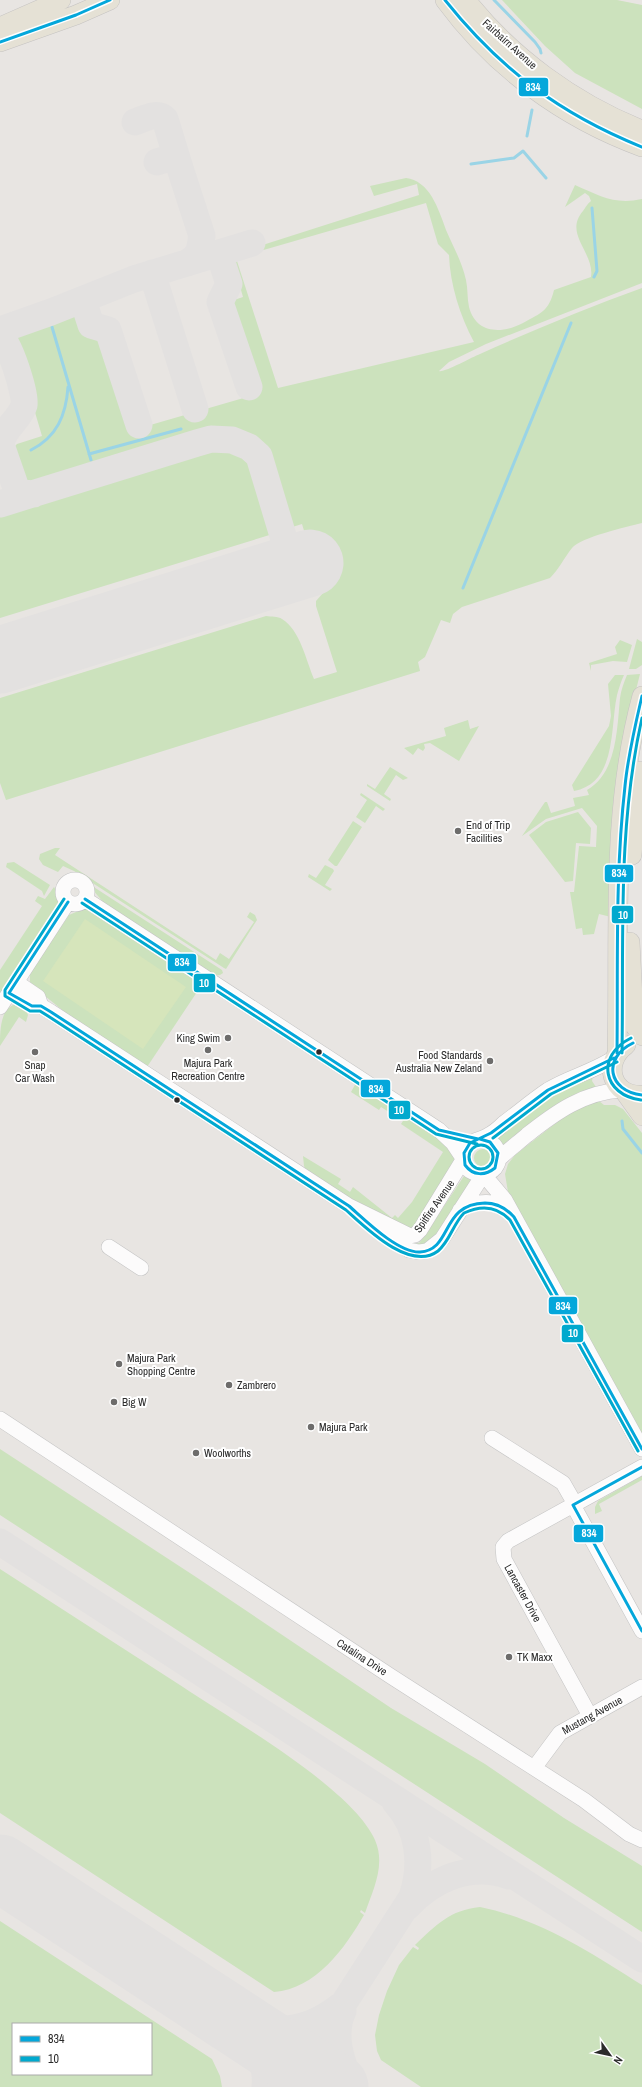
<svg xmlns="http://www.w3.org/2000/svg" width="642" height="2087" viewBox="0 0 642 2087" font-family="'Archivo Narrow',sans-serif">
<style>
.green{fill:#cce2bd;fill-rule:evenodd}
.pitch{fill:#d6e5bb}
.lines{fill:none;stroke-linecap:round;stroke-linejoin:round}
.stream{stroke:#9ad4e6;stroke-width:3}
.taxiway{stroke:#e3e1e0;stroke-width:27}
.runway{stroke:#e3e1e0;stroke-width:67}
.minor-casing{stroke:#c4c4c4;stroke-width:16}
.major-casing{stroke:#c5c3c2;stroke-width:20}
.minor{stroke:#fcfbfb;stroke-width:15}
.major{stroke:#e5e1d5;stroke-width:19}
.bus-1-casing{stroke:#fff;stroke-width:6}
.bus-2-casing{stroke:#fff;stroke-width:6}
.bus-1{stroke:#04a7db;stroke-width:3}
.bus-2{stroke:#00a9ce;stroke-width:3}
.poi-dot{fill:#6d6c6b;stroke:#fff;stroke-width:1.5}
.bus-dot{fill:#2b2b2b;stroke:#fff;stroke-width:1.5}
.labels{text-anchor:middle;stroke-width:4;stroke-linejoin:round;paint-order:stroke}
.street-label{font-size:11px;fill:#2b2b2b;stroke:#fff}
.poi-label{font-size:11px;fill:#2b2b2b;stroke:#fff;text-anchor:start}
.line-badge{stroke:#fff;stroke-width:1.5}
.badge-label{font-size:11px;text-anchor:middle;font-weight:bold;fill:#fff}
</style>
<rect width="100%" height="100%" fill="#e8e5e2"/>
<path class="green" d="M502,0h115l25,5v104l-67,-36 -30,-27z
M406,178c11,1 20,9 26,19 6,10 10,22 14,33 7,16 16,32 20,50 2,9 1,18 3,27 7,27 33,27 54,16 18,-10 26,-12 31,-33l37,-13c4,-24 -28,-43 -8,-66 3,-4 4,-7 8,-10l-2,-5 -4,-3 -20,14 10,-22c25,11 40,20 67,14v84l-156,61 -37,18 -10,9c5,2 33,-14 41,-17 53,-24 107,-46 162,-66v235c-15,4 -61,14 -70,25 -8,10 -13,21 -22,30l-88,29 -9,7 -3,9 -9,-3 -16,37 -7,5 2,9 -414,129 -6,-17v-85l266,-82c5,1 12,0 16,3 18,11 24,41 32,60l23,-7 -21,-66v-5l7,-8 -21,-69 -16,5 -20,-70c-11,-18 -27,-24 -47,-27l-169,49 -3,-1 -17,4 -5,-1 -13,-34 5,-5 25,-8 -31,-105 68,-23c3,12 6,33 23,27l31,95 114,-33 12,-5 -28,-91 12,-4 -12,-42 188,-60 -2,-11 -43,12 -4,-10zM426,203l12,41 11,11c1,29 11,61 25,87l-196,46 -42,-130z
M219,442l19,4 15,14 23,73 -276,85v-106l53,-16 1,-5 146,-45z
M637,639l5,3v23l-6,4h-7z
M620,640l12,5 -5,17 -14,-1 -22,4v6l-2,-8 28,-9 -2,-7z
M640,674l-6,24 -23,219 -12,-3 -5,20 -11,1 -1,-7 -6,1 -6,-37h4l5,-46 17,1 1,-21 -15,-18 -36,11 -24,17 23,-34h2l4,11 24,-7 -2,-8 16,-3 -2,-5c30,-17 30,-61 33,-92 1,-8 4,-16 7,-23z
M615,675h9c-3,6 -5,13 -7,20 -7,33 0,88 -43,96l-2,-6 37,-59 2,-10 -3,-32z
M468,720l2,9 9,-3 -20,35 -29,-18 -6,1 1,4 -2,3 -5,-3 -5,7 -9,-7 42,-12 -2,-8z
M390,767l18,11 -5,2 -7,-5 -12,19 7,5 -1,2 -23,-15v-2l8,5z
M361,793l24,16 -2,2 -7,-5 -11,17 -9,-6 11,-17 -7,-5z
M578,812l13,16 -1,16 -14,-1 -3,38 -8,1 -36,-47 17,-13z
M353,821l9,6 -25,39h-2l-7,-6z
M55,848h5l-5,7 161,105 4,-7 9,6 25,-37 -7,-5 3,-5 5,3 2,5 -31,49 -2,-1 -150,-97 -11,-5 -5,6 -15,-7 -4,-6 1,-5z
M14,862l36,23 -6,11 -2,-5 -36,-24 1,-4z
M325,865l8,4 1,2 -9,14 7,4 -2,2 -22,-14 1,-3 7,4z
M86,882l136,88 1,3 -3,2 -7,1 -109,-73z
M54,887l4,7 2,9 -60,95v-28l42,-64 -7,-5 3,-5 7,3z
M83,909l6,1 114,73 -56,84 -71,-46 -46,-37v-11l39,-58z
M16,1004l10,6 2,5 -2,7 -7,-5 -19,29c0,-15 0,-38 16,-42z
M593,1076l-1,5 4,6 -30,12 -63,47 -6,-7 49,-41z
M356,1083l90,59 11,18 -45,69 -43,-18 -62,-39 -3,-6 -1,-10 38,23 -3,5 12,8 3,-5 39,31 3,-3 3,3 14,-16 31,-50 -42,-28 2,-3 -22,-14 -2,3 -28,-18z
M599,1101l5,4h11l8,4 19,24v302l-134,-243 -3,-18 3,-10 7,-9 55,-43z
M474 1158a9 9 0 1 1 18 0a9 9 0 1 1-18 0Z
M464,1176l9,5c-12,18 -35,71 -60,63l6,-1 4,-5z
M0,1449l196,128 195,131 94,56 79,54 78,48v66l-642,-417z
M642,1476v4l-43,24 3,7 -7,3v-7l3,-6z
M0,1569c61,39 122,79 183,118 49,33 169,101 192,153 11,25 -2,50 -10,73l-4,-3 -1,2 4,3c-19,33 -48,74 -90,77l-274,-179z
M480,1907c60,12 111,46 162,78v102h-221l-40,-27 -4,-9 -2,-16 4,-20 8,-24 12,-26 14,-18 5,3 1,-2 -4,-3c21,-20 35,-35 65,-38z
M0,1921l212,138 8,17 2,11h-222zM13,2024h138v50h-138z"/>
<path class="pitch" d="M85,919l101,68 -43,62 -100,-68z"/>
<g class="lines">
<path class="stream" d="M494,0l41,42 5,7 1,4
M527,136l5,-26
M471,164l43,-6 9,-7 23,27
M592,208l5,63 -3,6
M52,327l39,133
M31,450c26,-13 35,-35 37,-63
M89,454l92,-25
M463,588l108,-265
M622,1121l1,8 19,24"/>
<path class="taxiway" d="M135,122c9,-3 22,-11 30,-3l14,46
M157,162c9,-3 16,-6 22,3l23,71 -3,16 -5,6 -7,5
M219,253l10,31 -9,18 29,85
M152,273l43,136
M83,300l8,25 17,5 31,95
M0,330l51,-18 83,-33 118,-36
M0,336c9,5 26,58 24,69 -4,15 -21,23 -23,39
M0,442l16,46 6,5 12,1
M0,504l197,-61 14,-4 21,1 17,7 10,9 34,113
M0,1542l642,417
M407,1907c26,-28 64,-45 102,-31
M217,2010c41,26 84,27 123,-4
M343,2011c-12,25 -1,54 10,76
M234,2021c18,19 34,38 31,66
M290,2087l122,-190c11,-33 7,-69 -17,-95"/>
<path class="runway" d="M0,660l310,-97
M0,1868l335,219"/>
<g class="minor-casing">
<path id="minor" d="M63 892a12 12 0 1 1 24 0a12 12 0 1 1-24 0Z
M85,899l354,231 14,13 10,15
M16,982l22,15 3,9
M9,993l23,13h9l10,6 298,194 61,30 5,-1 5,-5 43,-70
M0,1007l68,-105
M480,1139c16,1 24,16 15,29 -12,13 -36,4 -31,-15 3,-13 14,-12 23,-17 6,-3 12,-8 17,-13 15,-11 29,-23 44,-33 21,-13 45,-18 66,-32
M499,1159c9,-9 19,-16 28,-24 29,-23 57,-43 95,-45
M484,1175l21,25 137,249
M460,1210c16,-10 38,-11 51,3
M371,1225l38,25 10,2 8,-1 15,-12 41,-64
M109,1247l32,21
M0,1419l392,258 192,123 45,34 13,6
M492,1438l71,45 12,21
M573,1505l69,126
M590,1716l-86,-157 -1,-12 5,-6 134,-74
M534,1768l26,-35 82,-46"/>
</g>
<g class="major-casing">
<path id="major" d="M445,0c50,68 118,118 197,147
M466,0c45,57 108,103 176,130
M0,27l61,-27
M0,42l76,-27 34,-15
M632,855l7,-84
M630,942l4,75 1,9 7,10
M626,1045c-24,17 -15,52 16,50
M617,1053c3,-120 -7,-240 25,-357
M624,1091l18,25"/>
</g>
<use href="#minor" class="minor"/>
<use href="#major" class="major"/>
<g class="bus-1-casing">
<path id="bus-1" d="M445,0c55,69 115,114 197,147
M0,42l76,-27 34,-15
M85,899l354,231 39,9
M68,902l-59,91 23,13h9l10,6 298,194c16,14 49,47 71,46 33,-2 20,-48 65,-49 12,0 21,5 29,14l128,232
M633,1043c-31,15 -25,48 9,52
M617,1053c1,-89 -2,-179 8,-267 3,-31 10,-60 17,-90
M480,1139l10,3 8,11 -3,15c-10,8 -22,8 -30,-3l-1,-12 6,-10 21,-10 57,-43 66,-32
M642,1467l-69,38 69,126"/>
</g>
<g class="bus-2-casing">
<path id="bus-2" d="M64,899l-59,91v6l25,15h10l8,5 298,194c20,18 64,62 92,41 12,-10 15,-27 26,-38 17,-8 33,-7 46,7l128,231
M82,903l354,231 41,10
M631,1038c-36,18 -28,57 10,62
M622,1053c2,-111 -5,-225 20,-335
M493,1138l58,-44 66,-32
M469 1157a12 12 0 1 1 24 0a12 12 0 1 1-24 0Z"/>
</g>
<use href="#bus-1" class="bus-1"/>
<use href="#bus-2" class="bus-2"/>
</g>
<g class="poi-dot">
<circle cx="458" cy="831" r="4"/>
<circle cx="228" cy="1038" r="4"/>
<circle cx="208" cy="1050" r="4"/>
<circle cx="35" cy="1052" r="4"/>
<circle cx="490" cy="1061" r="4"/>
<circle cx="119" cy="1364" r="4"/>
<circle cx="229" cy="1385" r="4"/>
<circle cx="114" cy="1402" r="4"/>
<circle cx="311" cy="1427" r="4"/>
<circle cx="196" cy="1453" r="4"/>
<circle cx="509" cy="1657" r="4"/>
</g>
<g class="bus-dot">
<circle cx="319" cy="1052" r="3.5"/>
<circle cx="177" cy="1100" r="3.5"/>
</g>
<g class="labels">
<g class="street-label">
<text transform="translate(510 44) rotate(42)" y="4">Fairbairn Avenue</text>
<text transform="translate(434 1206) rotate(-55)" y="4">Spitfire Avenue</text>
<text transform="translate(523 1593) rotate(61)" y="4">Lancaster Drive</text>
<text transform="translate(362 1657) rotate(33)" y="4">Catalina Drive</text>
<text transform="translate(592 1715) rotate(-29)" y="4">Mustang Avenue</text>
</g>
<g class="poi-label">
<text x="466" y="829">End of Trip<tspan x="466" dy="13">Facilities</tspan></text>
<text x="220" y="1042" text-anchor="end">King Swim</text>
<text x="482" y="1059" text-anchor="end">Food Standards<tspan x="482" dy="13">Australia New Zeland</tspan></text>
<text x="208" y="1067" text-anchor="middle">Majura Park<tspan x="208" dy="13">Recreation Centre</tspan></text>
<text x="35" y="1069" text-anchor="middle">Snap<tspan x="35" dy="13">Car Wash</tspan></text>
<text x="127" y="1362">Majura Park<tspan x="127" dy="13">Shopping Centre</tspan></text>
<text x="237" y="1389">Zambrero</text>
<text x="122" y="1406">Big W</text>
<text x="319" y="1431">Majura Park</text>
<text x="204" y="1457">Woolworths</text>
<text x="517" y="1661">TK Maxx</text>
</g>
</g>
<g class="line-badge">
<rect x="518" y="77" width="31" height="20" rx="4" fill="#04a7db"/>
<rect x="604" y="864" width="30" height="19" rx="4" fill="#04a7db"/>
<rect x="611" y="905" width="23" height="19" rx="4" fill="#00a9ce"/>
<rect x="167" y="953" width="30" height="19" rx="4" fill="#04a7db"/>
<rect x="193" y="973" width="23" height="20" rx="4" fill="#00a9ce"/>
<rect x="360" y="1079" width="31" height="19" rx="4" fill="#04a7db"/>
<rect x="388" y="1100" width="23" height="20" rx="4" fill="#00a9ce"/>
<rect x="548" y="1296" width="30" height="19" rx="4" fill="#04a7db"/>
<rect x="561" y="1324" width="23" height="19" rx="4" fill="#00a9ce"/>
<rect x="573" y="1524" width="31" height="19" rx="4" fill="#04a7db"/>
</g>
<g class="badge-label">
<text x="533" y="91">834</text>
<text x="619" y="877">834</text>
<text x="623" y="919">10</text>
<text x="182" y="966">834</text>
<text x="204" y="987">10</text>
<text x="376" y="1093">834</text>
<text x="399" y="1114">10</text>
<text x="563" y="1310">834</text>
<text x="573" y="1337">10</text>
<text x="589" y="1537">834</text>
</g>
<rect x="12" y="2023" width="140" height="52" fill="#ffffff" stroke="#aaaaaa"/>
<rect x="20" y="2036" width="20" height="6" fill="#04a7db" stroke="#aaaaaa"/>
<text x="48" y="2043" font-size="12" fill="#2b2b2b">834</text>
<rect x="20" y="2056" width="20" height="6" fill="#00a9ce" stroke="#aaaaaa"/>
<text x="48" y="2063" font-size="12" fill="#2b2b2b">10</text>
<g transform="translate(610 2055) rotate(123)" stroke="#ffffff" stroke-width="3" paint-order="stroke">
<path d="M0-3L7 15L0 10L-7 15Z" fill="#2b2b2b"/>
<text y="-6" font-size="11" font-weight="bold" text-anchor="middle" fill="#2b2b2b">N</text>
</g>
</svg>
